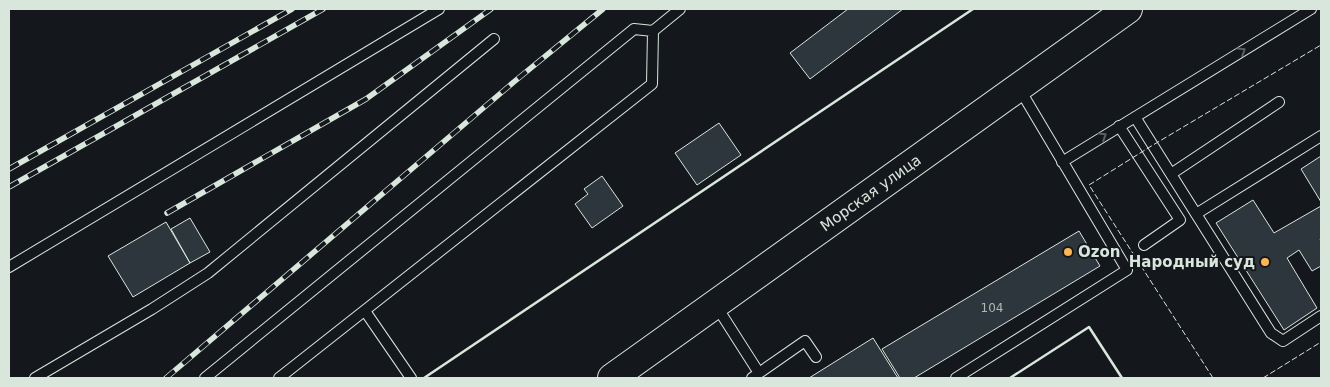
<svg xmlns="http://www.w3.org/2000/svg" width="1330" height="387" viewBox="0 0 1330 387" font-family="'DejaVu Sans',sans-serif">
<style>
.building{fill:#2c363c;stroke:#d8e6dc}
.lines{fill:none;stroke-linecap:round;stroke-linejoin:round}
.service-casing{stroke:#d8e6dc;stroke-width:12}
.primary-casing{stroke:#d8e6dc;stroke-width:30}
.service{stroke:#14181c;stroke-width:10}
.primary{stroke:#14181c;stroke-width:28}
.rail-casing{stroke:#d8e6dc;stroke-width:5.5}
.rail{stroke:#14181c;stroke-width:4;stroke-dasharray:11;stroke-linecap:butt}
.fence{stroke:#d8e6dc;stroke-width:1;stroke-dasharray:6 2.5;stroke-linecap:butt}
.wall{stroke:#d8e6dc;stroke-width:2.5}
.oneway{stroke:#59605f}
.poi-dot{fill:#ffb74d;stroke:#14181c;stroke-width:2}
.labels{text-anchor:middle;stroke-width:4;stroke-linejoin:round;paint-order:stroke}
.number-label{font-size:12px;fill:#adbab4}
.street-label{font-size:15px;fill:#d8e6dc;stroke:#14181c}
.poi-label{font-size:15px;font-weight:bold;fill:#d8e6dc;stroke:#14181c;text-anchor:start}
</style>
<rect width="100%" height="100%" fill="#14181c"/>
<path class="building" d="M848,9h55l-93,70 -20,-26z
M719,123l22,32 -44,30 -22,-32z
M1321,156v46l-20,-33z
M602,176l21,30 -31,22 -17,-24 13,-10 -4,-5z
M1253,200l21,33 47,-27v32l-1,1 1,2v25l-9,5 -13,-21 -12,8 30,50 -33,22 -68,-107z
M190,218l20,34 -20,11 -19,-34z
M166,222l24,41 -57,34 -25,-41z
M1079,231l21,35 -186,112h-14l-18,-29z
M873,338l25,40h-89z"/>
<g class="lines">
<g class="service-casing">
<path id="service" d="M1135,117l136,216 12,8 38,-25
M1119,126l61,94 -36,25
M1062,162l249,-153
M1171,174l108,-72
M1196,214l125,-78
M9,267l430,-258
M715,304l44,69 -7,5
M365,311l46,67
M759,373l46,-32 11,16
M35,378l117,-69 56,-36 286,-234
M205,378l429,-349 19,2
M279,378l373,-294 1,-53 27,-22
M956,378l171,-108 -108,-182"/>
</g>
<g class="primary-casing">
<g id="primary">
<path id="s1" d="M612,378l516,-369"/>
</g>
</g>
<use href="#service" class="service"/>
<use href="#primary" class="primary"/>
<g class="rail-casing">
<path id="rail" d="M9,169l283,-160
M9,187l314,-178
M167,213l199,-114 125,-90
M166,378l349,-297 88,-72"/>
</g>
<use href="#rail" class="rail"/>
<path class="fence" d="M1213,378l-124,-193 64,-40 168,-100
M1263,378l58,-36"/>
<path class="wall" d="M424,378l549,-369
M1010,378l79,-51 33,51"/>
</g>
<defs><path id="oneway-chevron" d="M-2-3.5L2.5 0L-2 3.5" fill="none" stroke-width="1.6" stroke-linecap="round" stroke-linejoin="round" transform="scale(1.25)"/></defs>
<g class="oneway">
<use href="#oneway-chevron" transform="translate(1242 51) rotate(-32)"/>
<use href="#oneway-chevron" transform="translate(1103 136) rotate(-32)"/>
</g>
<g class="poi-dot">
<circle cx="1068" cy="252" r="5"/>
<circle cx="1265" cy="262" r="5"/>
</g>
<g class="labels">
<g class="number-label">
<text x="992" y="312">104</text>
</g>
<g class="street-label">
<text dy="5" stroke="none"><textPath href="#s1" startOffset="318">Морская улица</textPath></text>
</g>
<g class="poi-label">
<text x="1078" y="257">Ozon</text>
<text x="1255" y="267" text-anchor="end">Народный суд</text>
</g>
</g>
<rect width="1330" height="387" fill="none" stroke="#d8e6dc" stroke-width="20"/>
</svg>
